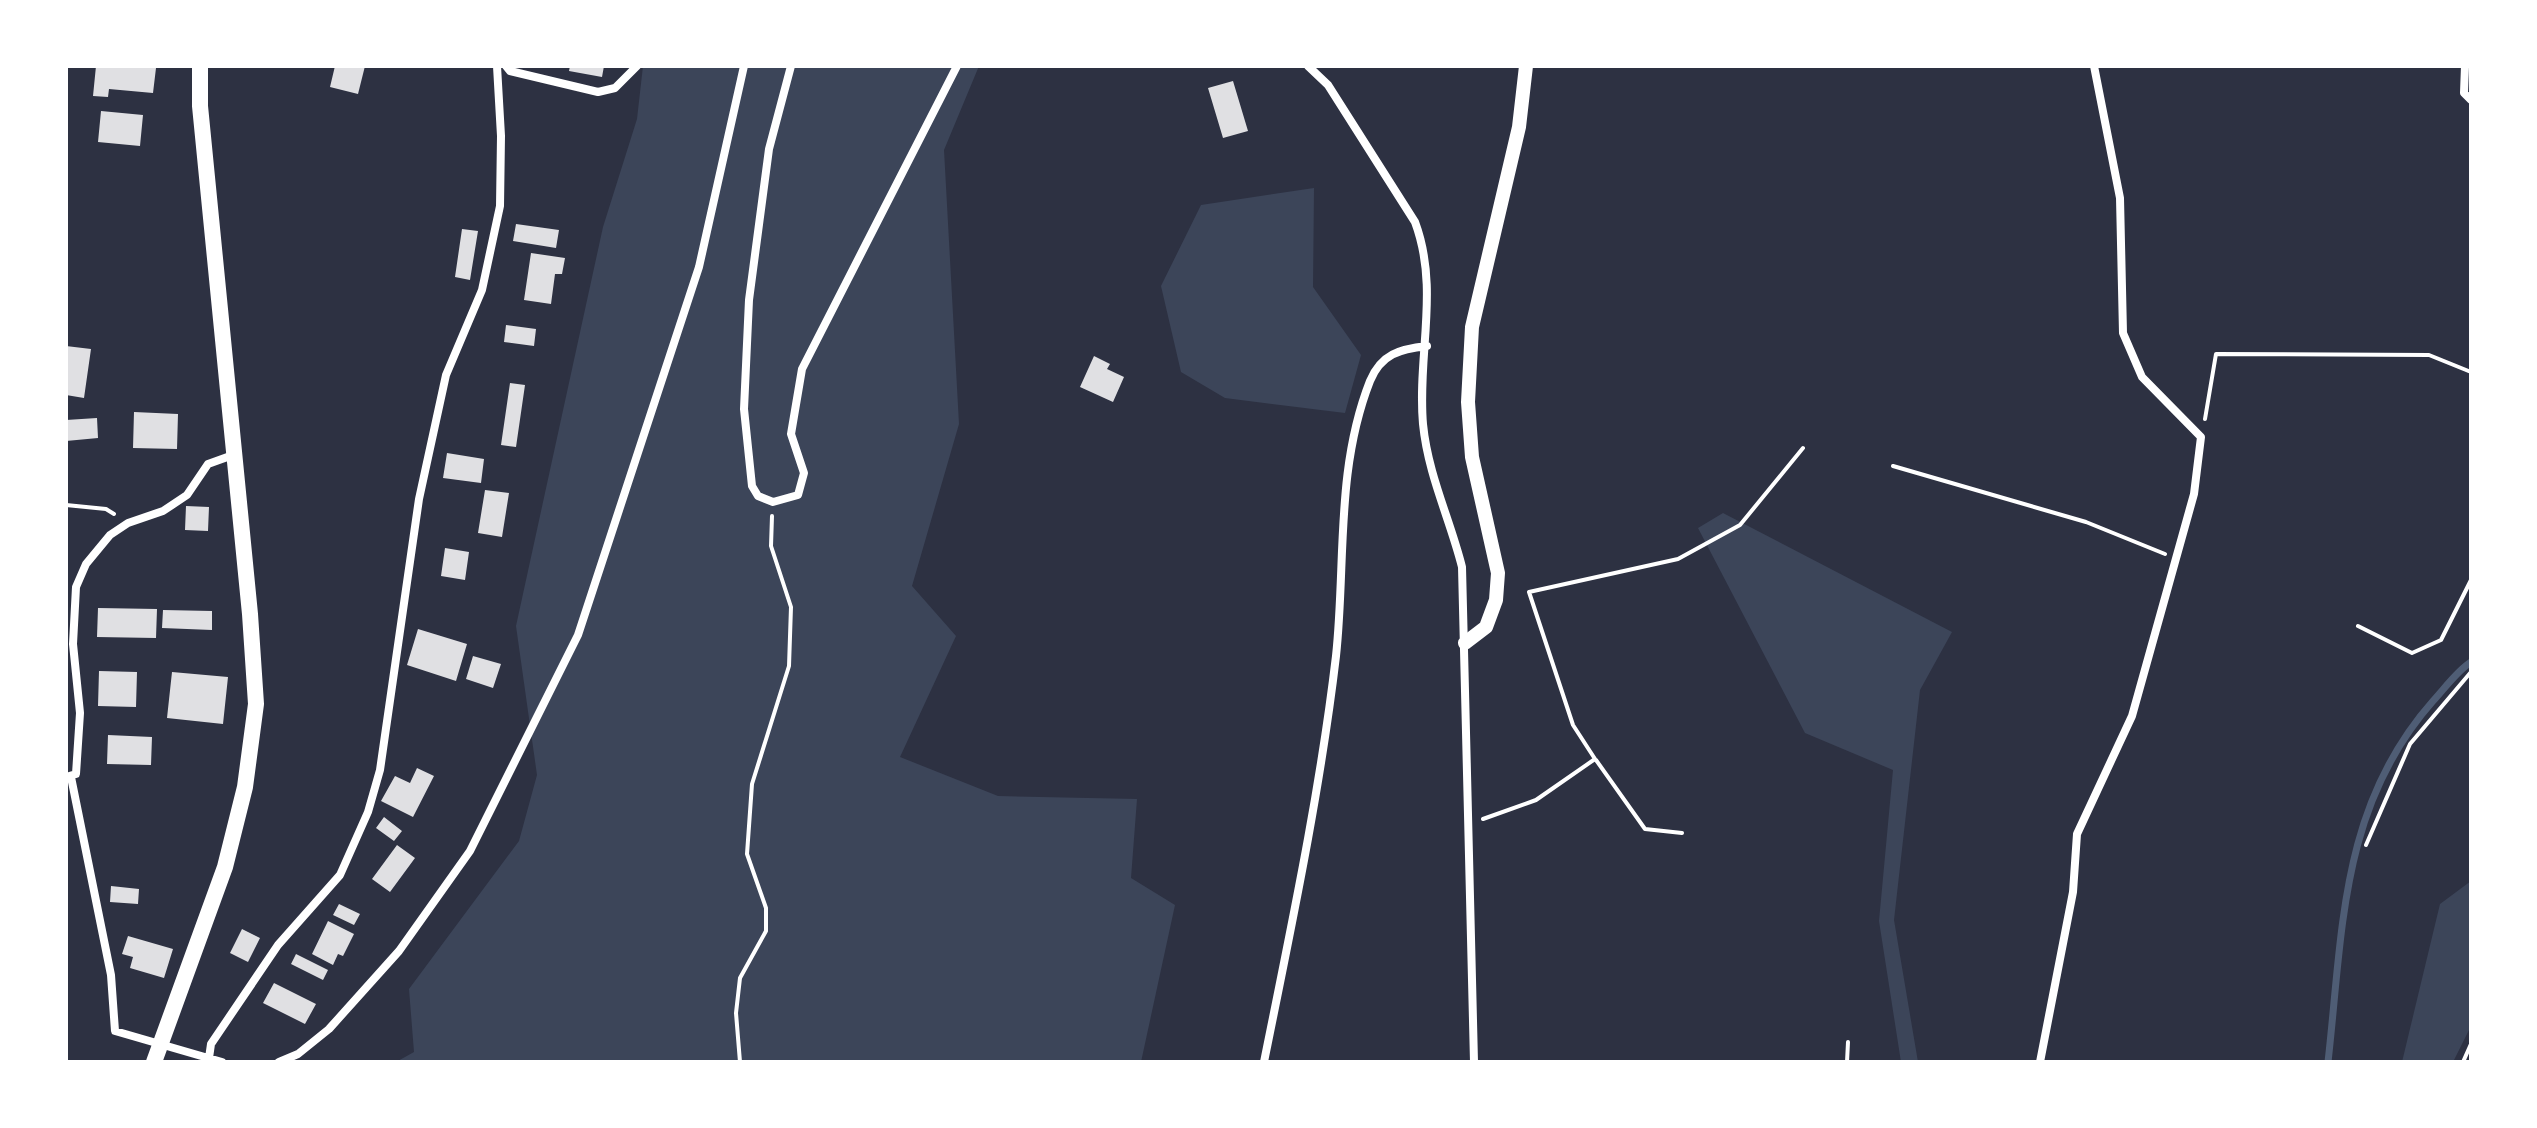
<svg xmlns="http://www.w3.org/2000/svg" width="2537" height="1128" viewBox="0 0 2537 1128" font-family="'Source Sans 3',sans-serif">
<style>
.green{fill:#3c4559}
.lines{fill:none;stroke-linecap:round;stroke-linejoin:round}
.stream{stroke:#4f5d75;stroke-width:7}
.building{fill:#e0e0e3}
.path{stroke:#fff;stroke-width:4}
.minor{stroke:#fff;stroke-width:8}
.tertiary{stroke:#fff;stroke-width:14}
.secondary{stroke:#fff;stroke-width:16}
</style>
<rect width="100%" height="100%" fill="#2d3142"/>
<path class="green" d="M643,66h336l-35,84 15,274 -47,162 44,50 -56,121 98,39 139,3 -6,79 44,27 -34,157h-745l18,-10 -5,-63 110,-148 18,-66 -21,-149 87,-399 34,-108z
M1314,188l-1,99 48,68 -16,58 -120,-15 -44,-26 -20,-86 40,-81z
M1723,513l229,119 -32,58 -26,230 24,142h-17l-22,-141 14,-151 -88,-37 -107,-205z
M2471,881v145l-18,36h-51l38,-158z"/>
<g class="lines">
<path class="stream" d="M2328,1062c15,-132 12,-256 105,-361 12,-13 24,-30 38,-39"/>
</g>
<path class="building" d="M96,66l60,2 -3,25 -44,-4 -1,8 -15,-1z
M335,66h30l-7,28 -28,-7z
M570,66h34l-2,11 -33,-6z
M1233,81l15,50 -25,7 -15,-50z
M101,111l42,4 -3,31 -42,-4z
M516,224l43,6 -3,18 -43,-7z
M462,229l16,2 -8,49 -15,-3z
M531,253l34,5 -3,16h-7l-4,30 -27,-4z
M506,325l30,4 -2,17 -30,-4z
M66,346l25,3 -7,49 -18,-3z
M1094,356l16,8 -3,5 17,8 -11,25 -33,-15z
M510,383l15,2 -9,62 -15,-2z
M134,412l44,2 -1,35 -44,-1z
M97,418l1,20 -32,3v-21z
M447,453l37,6 -3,24 -38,-5z
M485,490l24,3 -7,44 -24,-4z
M186,506l23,1 -1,24 -23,-1z
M445,548l24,4 -4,28 -24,-4z
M98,608l59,1 -1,29 -59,-1z
M163,610l49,1v19l-50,-2z
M418,629l49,15 -11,37 -49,-16z
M473,656l28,8 -8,24 -27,-9z
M99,671l38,1 -1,35 -38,-1z
M172,672l56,5 -5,47 -56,-6z
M108,735l44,2 -1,28 -44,-1z
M417,768l17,8 -21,41 -32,-16 14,-25 15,7z
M384,817l18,14 -8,10 -18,-13z
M397,845l18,13 -25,34 -18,-13z
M111,886l28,3 -1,15 -28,-2z
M339,904l21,10 -6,11 -21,-10z
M328,921l26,13 -11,22 -5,-2 -5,11 -21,-11z
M242,929l18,9 -12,24 -18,-9z
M128,936l45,13 -9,29 -34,-10 3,-11 -11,-3z
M296,954l32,16 -5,10 -32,-16z
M274,983l42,21 -11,20 -42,-21z"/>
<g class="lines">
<path class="path" d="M2205,419l11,-65 213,1 42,17
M1893,466l193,56 79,32
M66,505l40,4 8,5
M2358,626l54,27 29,-13 30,-60
M1596,760l49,69 37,4
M1483,819l53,-19 59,-41 -22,-34 -44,-133 149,-33 62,-34 63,-77
M2366,845l44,-101 61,-72
M740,1062l-4,-49 4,-35 26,-47v-23l-19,-54 5,-70 37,-118 2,-59 -20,-61 1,-30
M1847,1062l1,-20
M2463,1062l8,-18"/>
<path class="minor" d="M506,66l4,5 88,21 17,-4 22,-22
M791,66l-22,83 -20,151 -5,109 8,77 6,10 15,6 25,-7 6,-22 -13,-39 11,-65 155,-303
M1308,66l20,19 87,137c25,67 2,133 8,202 5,51 27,95 39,143l12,495
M2465,66l-1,27 7,7
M66,777l10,-3 4,-61 -7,-69 3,-57 10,-23 24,-29 18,-12 35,-12 24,-16 21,-31 25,-9
M71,777l40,198 4,56 107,31
M209,1058l2,-14 67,-99 62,-70 28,-63 12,-42 39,-271 27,-124 36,-85 18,-84 1,-70 -4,-70
M279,1062l19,-8 31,-25 70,-78 71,-100 108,-216 121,-368 45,-201
M1264,1062c27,-134 56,-270 72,-406 10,-92 -1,-186 34,-275 11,-27 30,-32 57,-35
M2040,1062l33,-170 4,-58 55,-118 62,-222 7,-57 -59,-60 -19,-44 -3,-135 -26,-132"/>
<path class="tertiary" d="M1465,643l21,-16 10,-27 2,-27 -26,-116 -4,-55 4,-75 47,-200 7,-61"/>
<path class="secondary" d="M154,1062l71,-195 20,-80 11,-83 -6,-90 -50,-508v-40"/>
</g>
<rect width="2537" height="1128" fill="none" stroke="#ffffff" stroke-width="136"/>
</svg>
